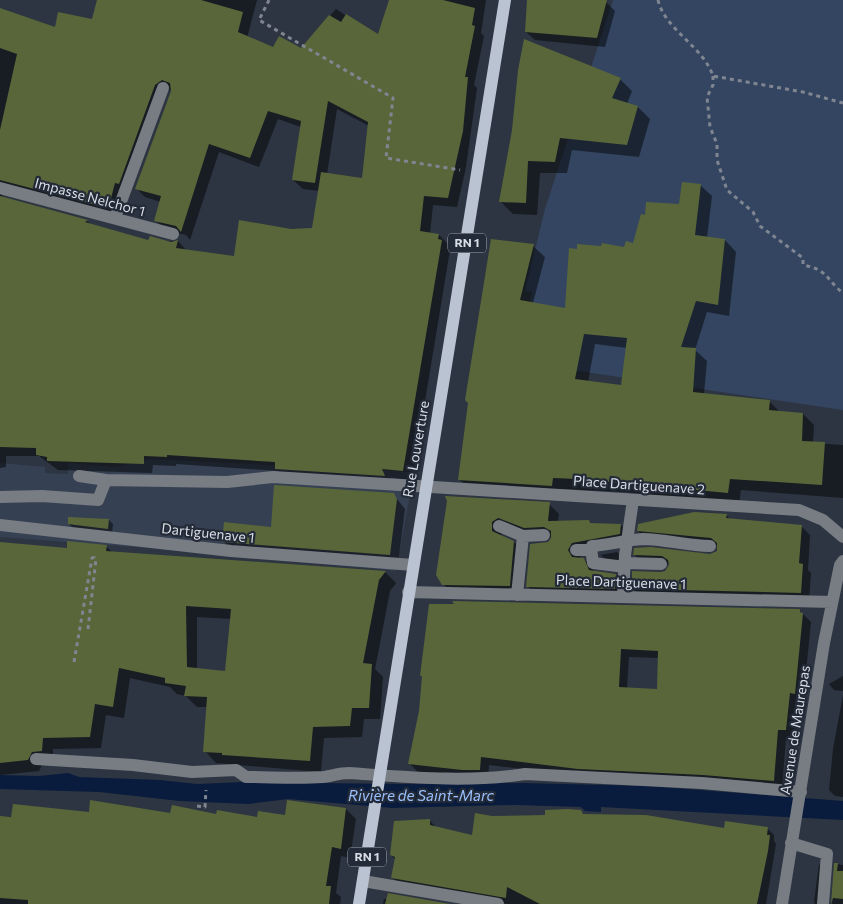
<svg xmlns="http://www.w3.org/2000/svg" width="843" height="904" viewBox="0 0 843 904" font-family="Commissioner,sans-serif">
<style>
.built{fill:#354052}
.green{fill:#344561}
.water{fill:#091c3d}
.shadow{fill:#0007;fill-rule:evenodd}
.building{fill:#596639;fill-rule:evenodd}
.lines{fill:none;stroke-linecap:round;stroke-linejoin:round}
.path{stroke:#808691;stroke-width:3;stroke-dasharray:4 4;stroke-linecap:butt}
.minor{stroke:#787c83;stroke-width:12}
.major{stroke:#bac3d1;stroke-width:12}
.labels{text-anchor:middle;stroke-width:4.5;stroke-linejoin:round;paint-order:stroke}
.shield{fill:#242b38;stroke:#a3a8b2;stroke-width:1}
.shield-label{font-size:12px;font-weight:bold;fill:#d9dee6}
.street-label{font-size:14px;fill:#d9dee6;stroke:#242b38}
.water-label{font-size:15px;font-style:italic;fill:#9ac0fe;stroke:#242b38}
</style>
<rect width="100%" height="100%" fill="#2d3542"/>
<path class="built" d="M148,459l266,13 -18,99 -168,-17 -228,-17v-74l45,4v6l23,1v-11l49,4z"/>
<path class="green" d="M613,0h230v410l-326,-48 15,-70 -7,-1 20,-82z"/>
<path class="water" d="M68,773l11,4 81,3 37,4 46,-2 160,2 120,-1 126,3 194,15v19l-242,-13v5l-16,-1 -4,-4 -66,-2 -123,3 -104,-9 -39,5 -69,-3 -81,-9 -99,-3v-14l39,1z"/>
<path class="shadow" d="M98,0h159l-10,38 26,11h28l35,-40 42,27 12,-36h96l-5,33 3,3 -10,49 3,3 -11,79 -9,40 -24,-2 -3,29 9,1 9,9 2,6 -38,230 -22,-2 3,7 -108,-7 -7,-7 -102,-7v2l-23,-1 -1,8 -94,-3 -19,-14h-33v11l-6,1v-452l55,12 37,-7zM168,90h4l-36,98 9,9 16,5 -5,18 9,10 21,5 4,5 29,-88 40,15 19,-48 23,8 -8,53 10,9 16,2 -6,38 -22,2 -56,27 -48,-7 -9,-10 -29,1 -57,-17 -5,-4 -86,-23 3,-7 109,25zM337,109l32,17 -6,53 -36,-5z
M529,0h67l10,2 9,9 -10,36 -70,-7 -9,-8z
M620,79l12,12 -5,13 11,3 12,12 -11,38 -67,-7 -5,23h-27l-3,42 -24,-1 -13,-13 13,-71z
M700,185l12,11 -5,42 18,2 11,12 -7,64 -22,-4 -12,38 12,11 -3,33 65,7 11,11 23,2 11,11 -1,18 30,2v53l-102,-8 -2,14 -114,-12 -61,-3 -93,2 -11,-11 73,-234 12,11 -12,46 33,6 59,-60 9,-5 46,-38zM595,344l32,4 -5,39 -34,-5z
M393,494l12,15 -7,54 -166,-13 -9,-9z
M448,501l101,3 10,10 -1,8 63,3 10,10 -48,18 -4,6h5l11,13 20,3 11,11 -1,13 -87,-3 -11,-10 26,-49 -17,1 -35,-5 1,3 12,6 10,11 -4,43 -67,-2 -10,-10z
M726,515l5,5 70,6 9,9 -2,35 3,3 -2,28 -167,-4 -9,-8 33,-17 5,-8 -28,-1 -8,-8h75l8,-3v-6l-71,-6 -9,-9z
M109,520l4,4 -1,9 -38,-4 -5,-5z
M0,543l68,6 38,-3 7,7 272,19 11,11 -6,8 -15,78 8,8 -3,42h-16l-2,18 -38,1 -3,34 -105,-9 -11,-12 3,-44h-11l-11,-11 -9,-2 -7,-7 -40,-9 -6,40 -18,-3 -5,33 -48,1v13l-10,1 -4,8 -39,4zM197,617l35,2 -6,54 -29,-4z
M617,552l5,5 -1,5 -15,-2 -5,-5z
M800,611l11,11 -8,80 -5,-1 -4,37h-8l-4,51 -194,-12 -99,-12 -1,13 -70,-6 -9,-9 11,-52 3,-33 -2,-3zM629,657l30,1 -1,32 -31,-2z
M843,676v15l-9,-1 -5,-6z
M843,695v102l-8,-1 -6,-6 4,-41z
M288,802l58,7 10,10 -6,39 -9,-2 -5,37 5,4 -1,7h-340v-87l90,-3 127,1 41,3 28,-1z
M580,811l4,4 141,15 42,-2 7,7v6l2,3 -10,60h-259l-108,-20 -7,-7 4,-17 -5,-5 39,-34 7,7 36,8 19,-18 54,-2z
M819,864l3,4 -3,36h-4l-1,-2z
M836,864l7,1v39h-11z
M384,899h4l54,5h-59z"/>
<path class="building" d="M97,0h104l42,12 -5,20 35,15 6,-11 22,12 28,-33 12,7 5,-8 32,20 11,-34h54l32,8 -3,17 3,1 -10,51h3l-5,54 -15,67 -24,-2 -4,35 19,3 -1,5 4,1 -39,231 -21,-2 3,7 -110,-7v-7l-108,-7v2l-23,-1v8l-97,-3v-4l-11,-2v-7l-36,-1v-251l88,24 -3,2 63,18 2,-4 21,6 7,-2 -2,8 58,8 5,-36 52,9 21,-1 9,-56 41,6 6,-56 -40,-21 -13,82 -23,-3 9,-59 -33,-10 -18,47 -41,-14 -28,88 -5,-6 -22,-5 7,-25 -26,-7 36,-98 -1,-8 -8,-3 -7,5 -36,99 -4,-1 -5,19 -7,5 -103,-27v-50l17,-76 -17,-6v-40l55,19 3,-15 34,7z
M527,0h80l-10,38 -72,-6z
M524,39l97,39 -9,20 26,8 -11,39 -67,-7 -5,24 -27,-1 -2,42 -27,-1 13,-72 6,-60z
M682,182l19,2 -6,51 30,4 -7,66 -22,-4 -15,46 15,1 -3,44 77,8 -1,10 34,3 -1,28 23,1 -3,43 -92,-6 -2,14 -151,-14 -24,-1 -1,8 -94,-6 10,-77 -3,-3 26,-161 43,5 -14,56 45,8 4,-60 8,1v-5l24,2 1,-3 22,4 2,-6 7,2 8,-29 4,1 1,-13 33,2zM584,334l43,4 -6,47 -46,-6z
M274,485l120,8 3,6 -7,56 -168,-13 2,-20 47,5z
M445,496l105,6 -2,19 41,-1 1,3 31,1 -1,10 -48,9 -4,7 4,7 12,1 5,12 27,4 -1,15 -89,-2 4,-43 18,-2 3,-4v-7l-7,-4 -20,1 -26,-10 -6,4v9l22,10 -4,45 -68,-1 -6,-10 11,-74z
M694,512l33,2 -1,4 76,7 -3,38 4,1 -2,29 -169,-4v-18l29,1 4,-1 4,-6 -1,-5 -6,-4 -29,-1 1,-7 17,-1 59,7 7,-3v-8l-6,-5 -74,-7 1,-7z
M68,517l41,2 -1,10 -40,-5z
M67,541l40,4 -1,6 280,20 -7,9 -16,83 9,1 -3,44h-17l-2,18 -37,1 -3,34 -88,-6v-2l-19,-1 4,-55 -23,-1 2,-10 -21,-3v-5l-46,-10 -6,39 -18,-3 -5,33 -47,1 -1,13 -10,1 -4,8 -28,3v-221l67,6zM186,606l45,3 -6,62 -38,-4z
M452,601l348,8v3l3,1 -8,81 -5,-1 -4,37h-8l-4,51 -71,-6 -125,-6 -97,-12 -1,13h-18l-54,-6 11,-53 3,-35h-2l9,-72h25zM621,649l37,2 -1,38 -38,-2z
M90,800l80,13 2,-8 44,9 1,-4 40,7 1,-6 27,4 2,-15 59,8 -5,41 -9,-2 -6,39h5l-2,18h-301v-4l-28,-2v-82l11,1 2,-13 76,8z
M568,809l13,1 2,4 63,1 78,13 1,-7 43,6 -1,8h3l-2,16 -11,53h-217l-33,-17 -1,11 -115,-20 4,-21 -5,-2 4,-34 36,-2v6l42,10 3,-22 17,3 53,-1v-5z
M834,863h4l-1,8h6v28l-10,-1 -2,6z
M388,893l62,11h-65z"/>
<g class="lines">
<path class="path" d="M269,0l-10,20 134,78 -7,60 74,12
M658,0c7,30 45,46 55,76l90,16 40,11
M713,76v9l-6,12 3,30 7,17v16l10,30 26,22 7,14 43,32v7c26,5 23,15 40,28
M88,629l8,-70 -2,-2
M74,662l18,-104 2,-1
M197,806l8,1 1,-17"/>
<path class="minor" d="M0,188l173,46
M115,218l48,-130
M79,476l27,4
M0,497l42,-1 56,4 8,-20 121,2 46,-5 526,33 24,10 20,17
M0,525l231,26 182,14
M499,526l24,10
M591,548l2,15 32,4
M576,550h15l1,-4c17,-1 33,-6 51,-7 22,0 44,7 67,7
M625,563l36,1
M408,592l424,10
M517,595l6,-59 21,-1
M623,597l2,-42 8,-55
M36,759l97,6 59,7 44,-2 10,7c25,0 52,2 77,0 8,-1 17,-4 26,-4 58,4 118,10 176,1l177,9 99,9
M791,843l36,11 -4,50
M363,881l135,23
M782,904l42,-261 16,-78 3,-4"/>
<path class="major" d="M359,904l146,-904"/>
</g>
<g class="labels">
<g class="shield">
<rect x="448" y="233.5" width="38" height="19" rx="4"/>
<rect x="348" y="847.5" width="38" height="19" rx="4"/>
</g>
<g class="shield-label">
<text x="467" y="247">RN 1</text>
<text x="367" y="861">RN 1</text>
</g>
<g class="street-label">
<text transform="translate(90 197) rotate(15)" y="5">Impasse Nelchor 1</text>
<text transform="translate(416 449) rotate(-80)" y="5">Rue Louverture</text>
<text transform="translate(639 485) rotate(4)" y="5">Place Dartiguenave 2</text>
<text transform="translate(208 533) rotate(6)" y="5">Dartiguenave 1</text>
<text transform="translate(621 582) rotate(2)" y="5">Place Dartiguenave 1</text>
<text transform="translate(795 730) rotate(-81)" y="5">Avenue de Maurepas</text>
</g>
<g class="water-label">
<text x="421" y="801">Rivière de Saint-Marc</text>
</g>
</g>
</svg>
